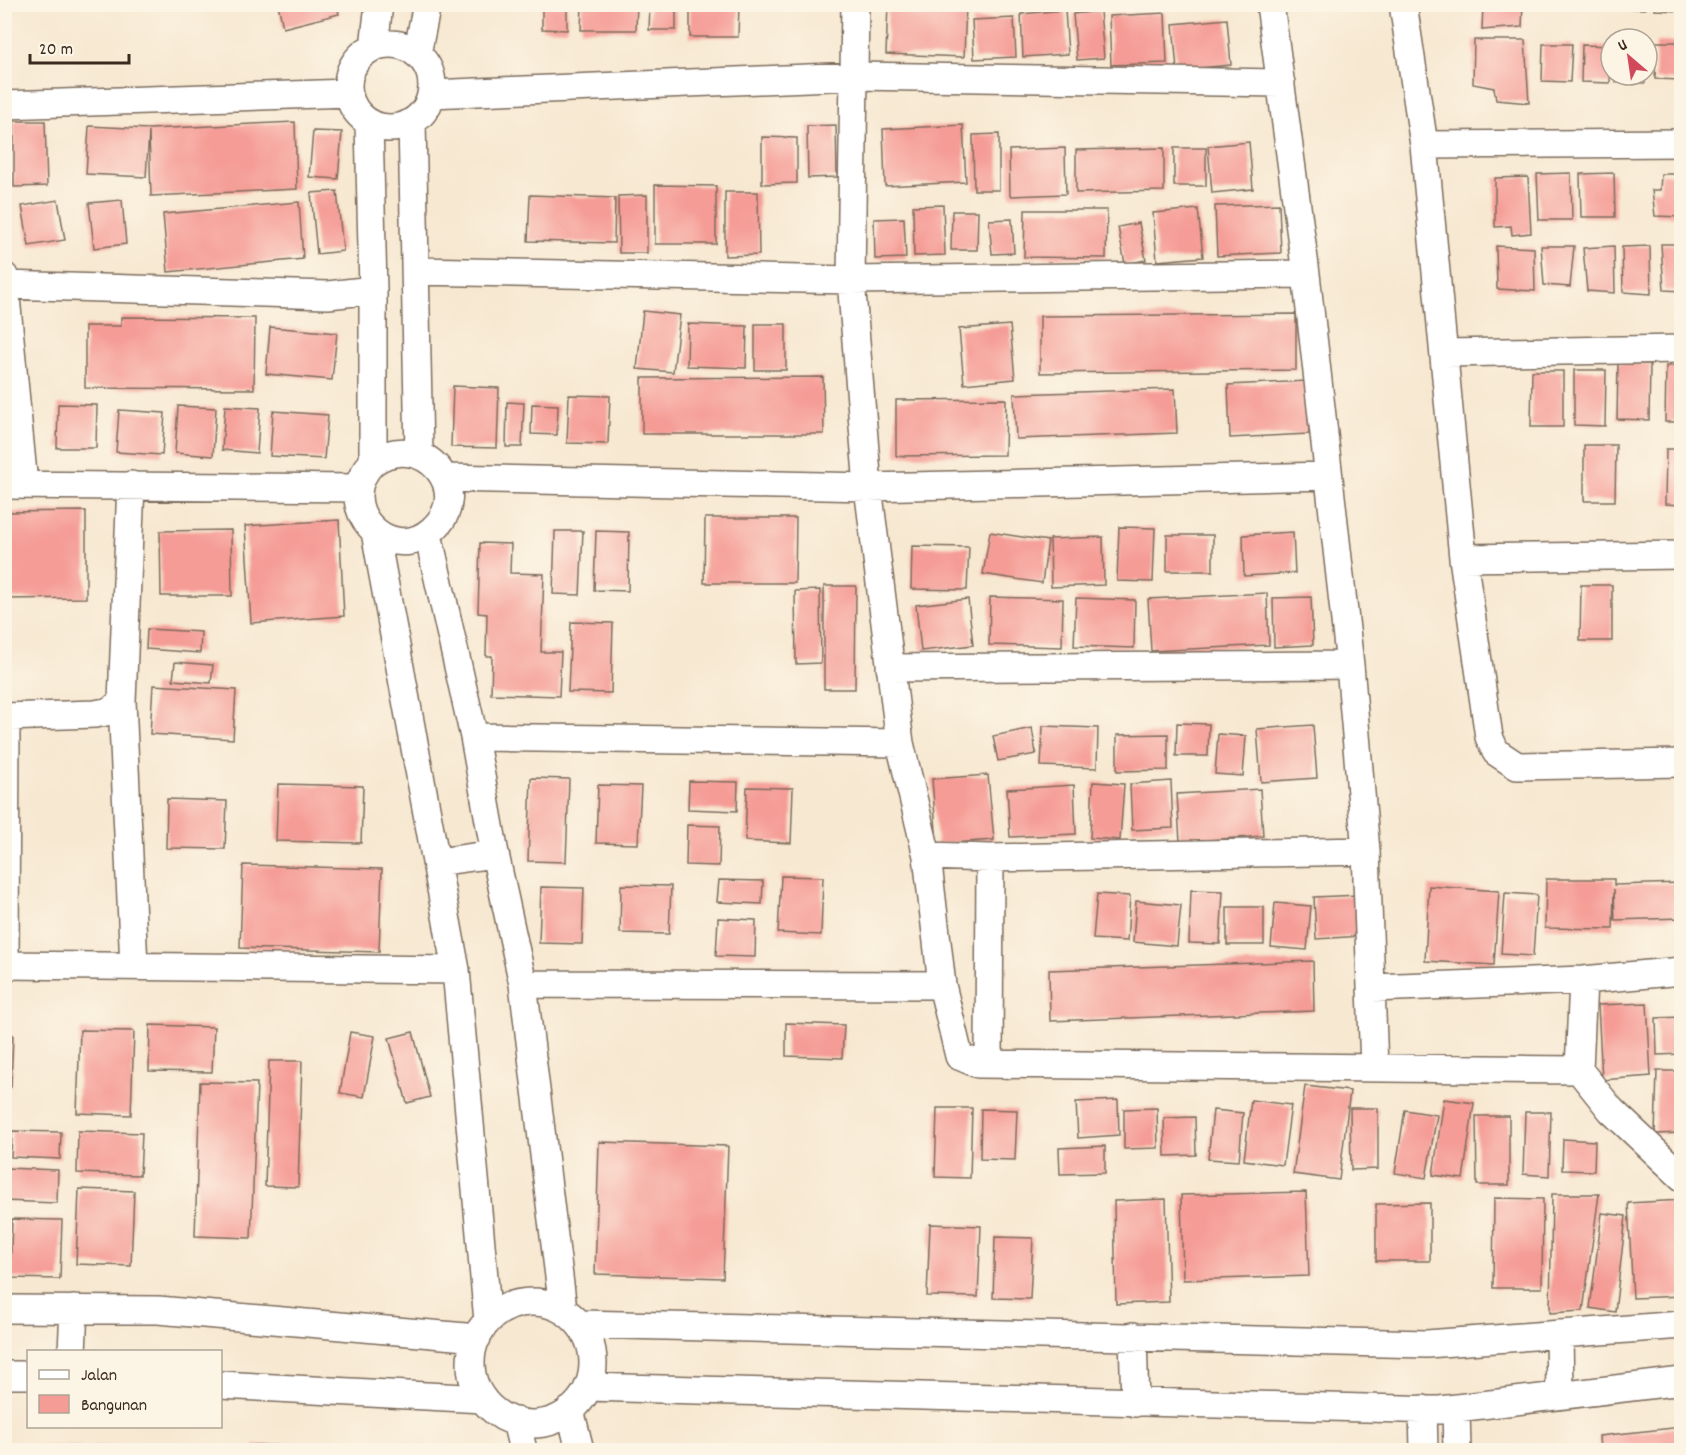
<svg xmlns="http://www.w3.org/2000/svg" width="1686" height="1455" viewBox="0 0 1686 1455" font-family="Dekko,sans-serif">
<style>
.building{fill:#f59c96}
.lines{fill:none;stroke-linecap:round;stroke-linejoin:round}
.street-casing{stroke:#7d6c5d;stroke-width:30}
.street{stroke:#fff;stroke-width:27}
</style>
<rect width="100%" height="100%" fill="#fcf5e5"/>
<filter id="ink" filterUnits="userSpaceOnUse"><feTurbulence type="fractalNoise" baseFrequency=".0167" numOctaves="2"/><feDisplacementMap in="SourceGraphic" scale="12" xChannelSelector="R" yChannelSelector="G"/><feConvolveMatrix kernelMatrix="1 2 1 2 8 2 1 2 1" color-interpolation-filters="sRGB"/></filter>
<filter id="wash" filterUnits="userSpaceOnUse"><feTurbulence type="fractalNoise" baseFrequency=".008" numOctaves="4" result="noise"/><feDisplacementMap in="SourceGraphic" scale="24" xChannelSelector="R" yChannelSelector="G"/><feGaussianBlur stdDeviation="1.35" result="paint"/><feColorMatrix in="noise" values="0 0 0 0 0 0 0 0 0 0 0 0 0 0 0 0 0 1.4 0 .05"/><feComposite in="paint" operator="in"/></filter>
<g filter="url(#wash)">
<rect width="100%" height="100%" fill="#f7e8d1"/>
<g id="blocks">
<path class="building" d="M278,4h59l2,10 -56,14z
M542,4h25v26l-25,-1z
M582,4h55l-1,26h-55z
M650,4h26v26h-27z
M690,4h49l-1,33h-48z
M888,4h78l-2,53 -78,-3z
M1483,4h40l-1,23 -40,3z
M1617,4h29l-1,5 -28,-1z
M1656,4h26v7l-27,-1z
M1065,10l3,44 -45,3 -2,-43z
M1100,11l4,47 -27,2 -4,-46z
M1165,13l2,50 -56,2 -2,-49z
M1014,18l2,39 -42,2 -2,-39z
M1227,19l4,46 -54,5 -4,-46z
M1474,40h51l4,63 -33,-3 -2,-12 -21,-4z
M1656,42h26v38l-27,-1z
M1543,44h29l-2,38 -28,-1z
M1582,45l29,1 -1,37 -29,-1z
M1616,75h29v8l-29,-1z
M14,121h31l2,65 -33,1z
M295,122l2,67 -146,7 -2,-64 -3,45 -60,-3 3,-48 60,3z
M836,125l1,52 -29,1 -1,-52z
M963,125l3,57 -81,4 -2,-57z
M313,131l29,1 -4,47 -29,-2z
M999,134v56h-25l-1,-55z
M762,137l35,1v45l-35,1z
M1249,142l4,47 -41,4 -4,-47z
M1065,148l1,46 -56,2 -1,-46z
M1164,148v43l-88,2v-43z
M1174,148h32v38h-32z
M1571,173l1,47h-33l-2,-46z
M1614,173l1,44h-34l-1,-43z
M1661,174h21v43l-27,-1 -3,-26h8z
M1528,177l3,56 -19,2 -1,-9 -16,1v-49z
M655,185l61,1v58h-61z
M337,191l6,60 -26,3 -6,-61z
M725,192h33l1,63 -34,1z
M530,195l85,3 -1,45 -86,-2z
M647,195v58h-28l-1,-57z
M58,200l7,40 -36,6 -7,-40z
M122,200l4,44 -32,4 -5,-45z
M299,202l4,57 -135,13 -5,-58z
M1279,204l2,49 -64,3 -2,-50z
M943,205l2,50 -31,1 -1,-50z
M1198,209l5,48 -46,4 -4,-48z
M1025,210h82l-1,48 -82,-1z
M952,211h26l-1,39h-26z
M904,218l2,40 -31,1 -1,-40z
M1012,219l2,34 -22,1 -3,-34z
M1139,223l7,37 -21,4 -7,-37z
M1661,244h21v47l-18,-1z
M1496,246l38,2 1,43 -38,-2z
M1541,246h33l-4,41 -26,-2z
M1614,246l1,47 -28,-2 -4,-43z
M1650,246l1,48 -28,-2 -1,-45z
M643,311l37,4 -7,57 -36,-3z
M1296,314v56l-256,3v-57z
M121,317l134,1 -1,71 -169,-1v-62h36z
M688,324l59,2 -1,42 -59,-2z
M755,324h31v46h-31z
M1010,325l5,54 -51,5 -5,-55z
M270,327l67,6 -5,47 -66,-6z
M1618,363l32,1 -1,56 -32,-1z
M1666,366h16v56h-17z
M1574,370h32l-1,56 -31,-1z
M1532,371h31v56h-32z
M823,377l1,57h-182v-56z
M1307,381l2,53 -79,4 -2,-53z
M453,386l46,2 -2,60 -46,-1z
M1175,389l2,44 -161,6 -2,-45z
M569,395l41,1 -2,48 -41,-1z
M1006,399l-1,56 -109,1v-56z
M507,402l17,1 -2,44h-16z
M58,404l39,1 -1,43h-39z
M532,404l26,1 -1,30 -26,-1z
M178,406l38,2 -3,48 -38,-3z
M225,406l35,2 -3,45 -35,-3z
M119,410l46,3 -3,42 -46,-3z
M273,411l55,4 -4,44 -54,-3z
M1584,445h32l-1,56h-31z
M1666,449h16v56l-17,-1z
M86,511v87l-82,1v-87z
M705,518h91l-1,65h-91z
M339,520l5,96 -93,7 -6,-97z
M1119,527l36,1 -2,54 -36,-1z
M231,530l1,66h-71l-1,-65z
M555,531h28l-3,64 -27,-1z
M596,531l33,1 -1,59 -34,-1z
M990,532l58,9 -6,42 -59,-9z
M1293,532l2,41 -51,3 -1,-41z
M1167,535h46v36h-46z
M1103,537l1,48 -53,2 -1,-48z
M480,543l31,1 -1,29 34,1 -3,78h20l-2,44 -68,-2 1,-38h-6l1,-42 -9,-1z
M912,546l57,1 -2,43 -56,-1z
M1581,585h31v56h-32z
M824,586h32l-1,103h-31z
M820,590l1,73 -25,1 -1,-73z
M1267,593l2,52 -118,6 -3,-52z
M990,597l73,2 -1,48 -73,-2z
M1311,597l2,48 -39,2 -1,-49z
M1076,598l59,2 -1,48 -60,-2z
M968,599l5,46 -52,6 -5,-46z
M571,622l42,1 -2,70 -43,-1z
M147,629l54,3 -1,21 -54,-4z
M175,662l38,3 -2,18 -38,-3z
M153,685l83,5 -3,49 -83,-5z
M1177,723l32,1 -1,32h-32z
M1313,725l4,53 -56,4 -4,-53z
M1043,726l55,2 -1,40 -56,-2z
M1032,728l4,26 -38,7 -5,-25z
M1168,734v36l-51,1v-36z
M1218,734l28,2 -3,40 -28,-2z
M988,775l6,65 -57,4 -5,-65z
M531,778l38,1 -3,83 -38,-1z
M689,781l49,1 -1,29 -49,-2z
M1171,781l2,47 -41,2 -2,-46z
M1093,782l31,2 -4,56 -30,-2z
M278,784l85,2 -2,57 -85,-2z
M598,785l43,1 -3,58 -42,-1z
M1074,785l2,49 -66,3 -3,-48z
M747,787l46,1 -2,55 -46,-2z
M1260,789l3,47 -83,6 -3,-48z
M167,799l60,2 -2,48 -59,-1z
M687,825l33,1 -1,40 -33,-1z
M243,865l139,4 -3,83 -139,-4z
M781,876l42,1 -2,58 -43,-2z
M1546,879h68v6l68,-2v35l-67,2 -1,-31 -1,40 -68,-1z
M719,880l44,1 -1,23 -45,-2z
M621,885l50,1 -2,48 -49,-1z
M1429,886l70,5 -5,74 -69,-4z
M541,887l43,1 -2,56 -43,-1z
M1191,890l32,1 -3,53 -31,-1z
M1505,893l32,2 -4,61 -32,-2z
M1097,894l33,2 -3,45 -34,-2z
M1360,895l2,41 -46,3 -2,-42z
M1136,901l45,4 -4,41 -44,-4z
M1275,903l36,3 -4,44 -36,-3z
M1227,907h37v38h-37z
M718,918l38,2 -1,37 -39,-1z
M1313,961l1,50 -264,10 -1,-51z
M1647,1003l4,73 -49,4 -4,-75z
M1682,1017v37l-25,1 -1,-37z
M786,1023l58,2 -2,33 -56,-2z
M150,1025l64,2 -2,45 -63,-1z
M80,1030l54,1 -3,84 -54,-2z
M350,1032l25,4 -11,61 -24,-4z
M413,1032l17,65 -23,6 -18,-65z
M4,1035h9l-2,52h-7z
M269,1061h33l-4,126 -33,-1z
M1657,1071h25v62l-27,1z
M200,1082l57,1 -6,155 -56,-2z
M1305,1086l45,5 -11,89 -46,-6z
M1444,1099l30,4 -11,76 -30,-4z
M1118,1100l1,35 -41,3 -2,-36z
M1251,1100l40,5 -8,60 -39,-5z
M937,1108h35l-2,70 -35,-1z
M1157,1108l1,40 -34,1v-40z
M1350,1108h28v61l-27,1z
M981,1109l36,1 -2,50 -35,-1z
M1213,1110l30,3 -4,48 -31,-2z
M1405,1110l32,5 -11,63 -31,-5z
M1525,1112h26l-2,64 -26,-2z
M1476,1116h33v69h-32z
M1195,1117l1,38 -31,1 -1,-38z
M12,1131l49,1 -1,27 -49,-2z
M78,1131l64,2 -2,42 -63,-2z
M1563,1139l32,2 -1,30 -32,-1z
M599,1142l129,4 -5,132 -128,-4z
M1105,1146v27l-45,1 -1,-26z
M4,1168l54,2 -1,33 -53,-2z
M79,1189l55,2 -3,75 -55,-2z
M1306,1192l3,84 -126,4 -2,-85z
M1552,1194h47l-16,117 -33,2z
M1494,1198l49,1 -1,89h-49z
M1166,1199l3,103 -53,2 -2,-103z
M1682,1200v96l-49,2 -5,-95z
M1430,1203v58h-54v-57z
M1602,1213l24,3 -11,96 -25,-4z
M12,1219l50,1 -2,59 -50,-1z
M930,1224l51,2 -3,71 -51,-1z
M995,1237l38,1 -3,61 -37,-1z
M1682,1427v23h-82l-1,-14z
M14,1445l65,2v3h-65z
M254,1445l41,1v4h-41z
M93,1446l53,2v2h-53z"/>
</g>
</g>
<g filter="url(#ink)">
<use href="#blocks" fill-opacity="0" stroke="#7d6c5d" stroke-width="1.5"/>
<g class="lines">
<g class="street-casing">
<path id="street" d="M855,4l-4,276 17,207 32,256 27,113 15,129 17,71 19,8 601,6
M1270,4l36,270 44,391 16,186 8,217
M1403,4l21,141 39,413 26,179 7,15 21,14 165,-3
M348 86a42 42 0 1 1 84 0a42 42 0 1 1-84 0Z
M374,47l5,-43
M417,54l10,-50
M431,94l424,-18 426,7
M4,105l344,-12
M412,122l7,331
M369,123l4,167v172c-43,43 16,106 59,68 44,-38 -8,-102 -59,-68
M1424,145l258,-2
M416,271l435,9 455,-6
M4,276l20,209
M5,285l323,10 45,-5
M1445,353l237,-4
M445,478l423,9 460,-11
M4,485l354,3
M131,485l-9,216 12,265
M375,532l81,438 32,351
M428,534l46,203 21,117 28,130 40,325
M1463,558l219,-3
M890,668l460,-3
M4,717l91,-3 16,-3 11,-10
M474,737l426,6
M927,856l63,2 376,-7
M437,862l58,-8
M4,965l452,5
M5,965l1,-248
M1583,980l-4,90 32,40 71,67
M523,984l419,1
M1372,988l211,-8 99,-9
M989,1062l1,-204
M471 1363a61 61 0 1 1 122 0a61 61 0 1 1-122 0Z
M4,1309l154,1 319,28
M580,1324l847,20 255,-19
M1559,1334l1,60
M1133,1336l2,67
M72,1352l2,-43
M4,1375h24
M220,1385l263,14
M588,1387l852,23 242,-29
M1423,1409l1,41
M1456,1409l1,41
M570,1410l10,40
M516,1421l7,29"/>
</g>
<use href="#street" class="street"/>
</g>
</g>
<rect width="1686" height="1455" fill="none" stroke="#fcf5e5" stroke-width="24"/>
<rect x="27" y="1350" width="195" height="78" fill="#fcf5e5" stroke="#afa495" stroke-width="1.5"/>
<rect x="39" y="1370" width="30" height="9" fill="#ffffff" stroke="#afa495" stroke-width="1.5"/>
<text x="81" y="1380" font-size="18" fill="#3b2a1e">Jalan</text>
<rect x="39" y="1395" width="30" height="18" fill="#f59c96" stroke="#afa495" stroke-width="1.5"/>
<text x="81" y="1410" font-size="18" fill="#3b2a1e">Bangunan</text>
<g transform="translate(1629 57) rotate(331)"><circle r="28" fill="#fcf5e5" stroke="#afa495" stroke-width="1.5"/>
<path d="M0-4.5L10 22L0 15L-10 22Z" fill="#d1495b"/>
<text y="-9" font-size="16" font-weight="bold" text-anchor="middle" fill="#3b2a1e">U</text>
</g>
<path d="M30 54v9h99v-9" fill="none" stroke="#3b2a1e" stroke-width="3"/>
<text x="39" y="54" font-size="18" fill="#3b2a1e" stroke="#fcf5e5" stroke-width="4.5" paint-order="stroke">20 m</text>
</svg>
